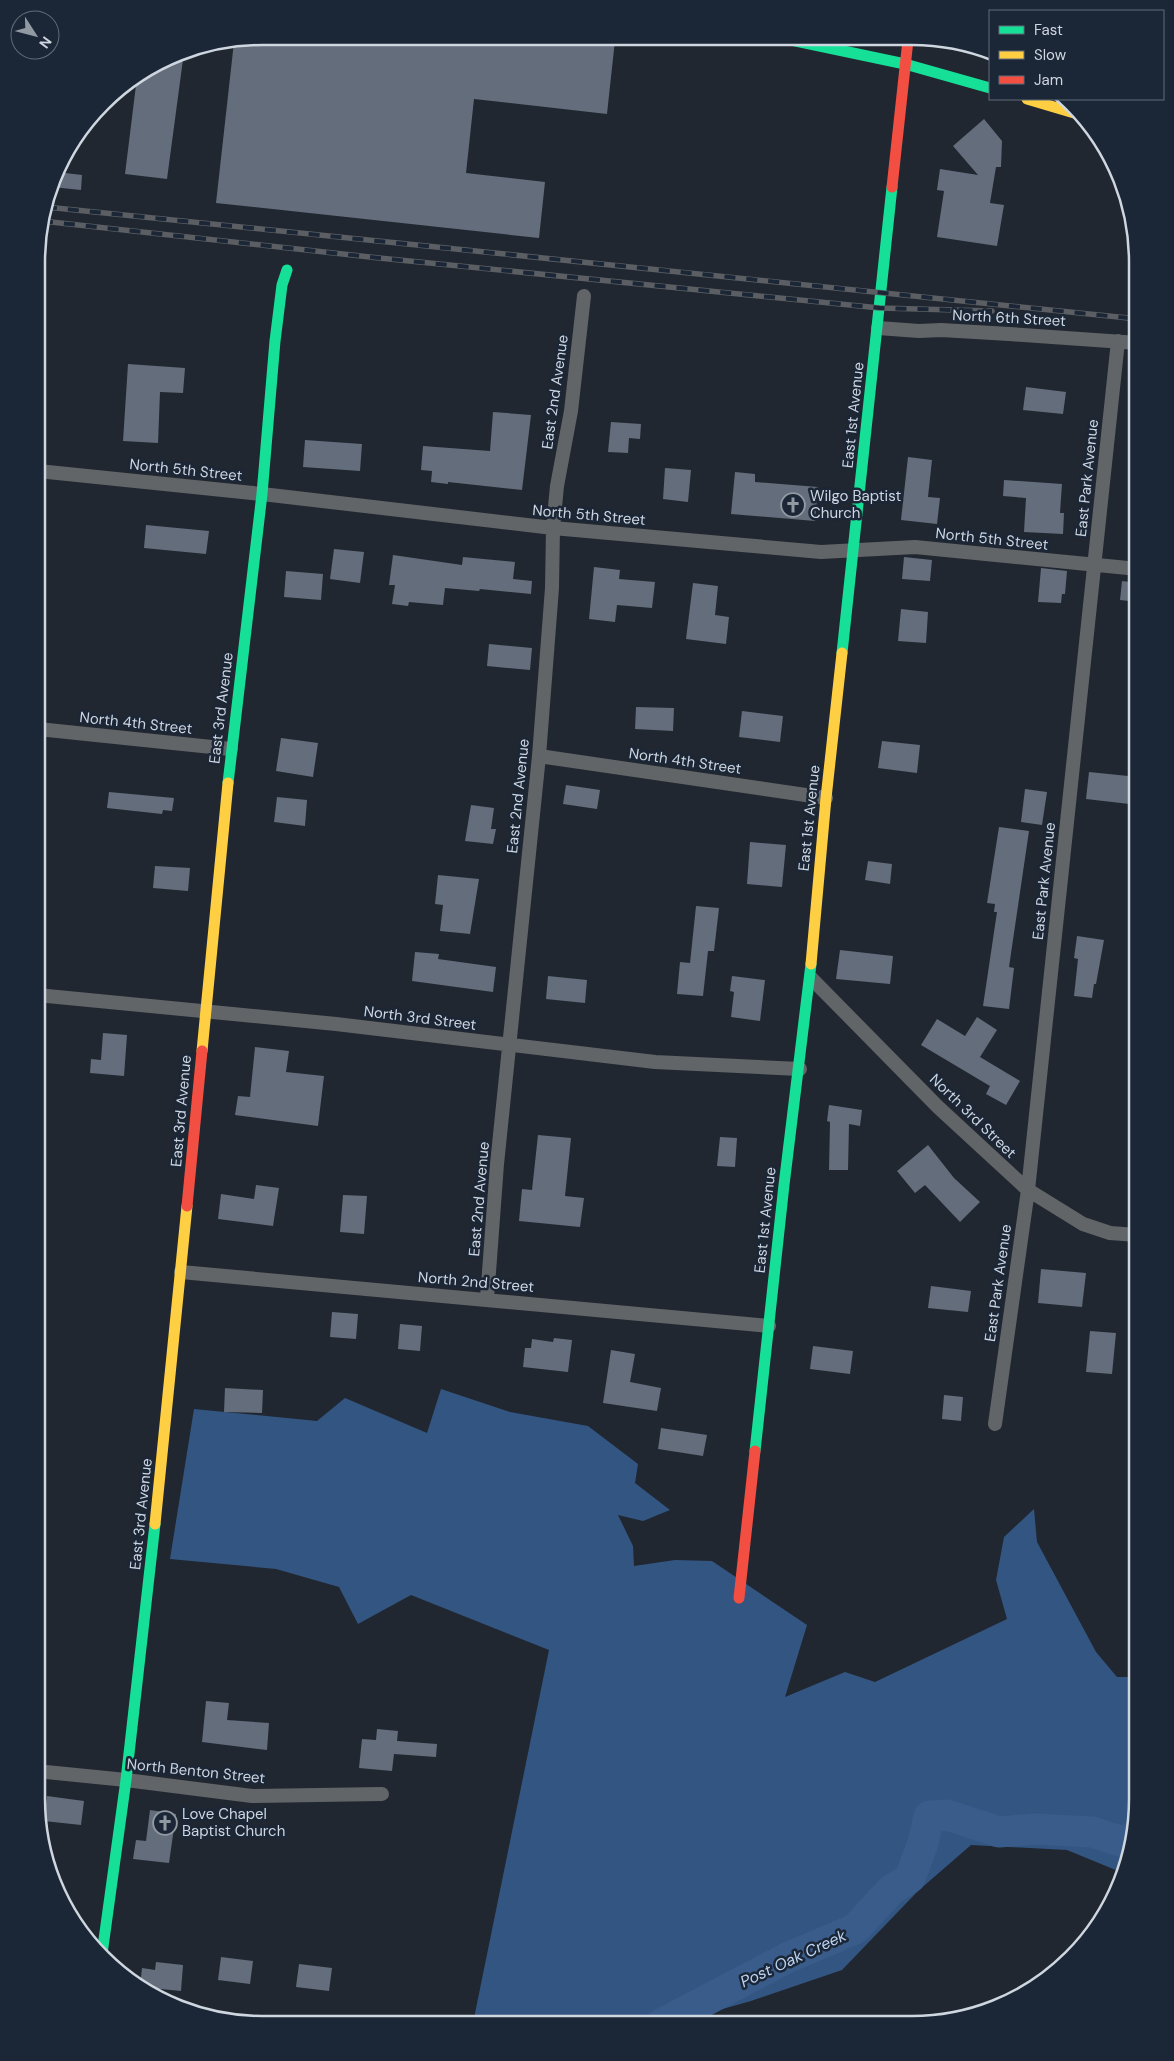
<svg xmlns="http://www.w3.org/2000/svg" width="1174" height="2061" viewBox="0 0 1174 2061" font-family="'DM Sans',sans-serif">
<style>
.forest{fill:#335581}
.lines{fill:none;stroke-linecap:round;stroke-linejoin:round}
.river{stroke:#3a5c8b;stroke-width:31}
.building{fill:#636d7c}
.street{stroke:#626568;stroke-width:14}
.fast{stroke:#16e098;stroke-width:11}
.slow{stroke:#ffcf43;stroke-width:11}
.jam{stroke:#f24e42;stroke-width:11}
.rail-casing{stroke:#5b5e63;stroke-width:5.5}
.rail{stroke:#1b2636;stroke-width:4;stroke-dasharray:11;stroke-linecap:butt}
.labels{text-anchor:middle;stroke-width:5;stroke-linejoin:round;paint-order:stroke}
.street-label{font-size:15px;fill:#ced6e0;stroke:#1b2636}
.poi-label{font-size:15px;fill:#ced6e0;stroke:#1b2636;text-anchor:start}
.water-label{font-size:16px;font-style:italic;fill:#bdd4f2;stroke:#1b2636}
.rim{fill:none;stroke:#ced6e0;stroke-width:2.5}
</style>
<rect width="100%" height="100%" fill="#212730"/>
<path class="forest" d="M441,1389l69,23 78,14 50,38 -3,19 35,27 -27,11 -25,-6 15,31 1,20 41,-6 37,1 95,64 -22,72 60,-25 30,10 132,-63 -11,-39 8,-43 30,-28 3,33 59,110 21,25h20v137l-14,59 -56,-23 -96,-5 -53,46 -76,79 -91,31 -82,23 -196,-1 76,-373 -138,-55 -53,29 -19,-37 -63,-18 -106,-10 24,-150 123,12 28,-23 82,35z"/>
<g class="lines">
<path class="river" d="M661,2024l126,-66 68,-29 36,-39 19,-12 13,-35 6,-27 18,-1 52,17 36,-3 57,3 31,10 9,-4"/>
</g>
<path class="building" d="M262,36l353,4 -8,74 -133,-15 -8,74 79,9 -6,56 -323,-35 18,-161z
M184,52l-17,127 -42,-5 12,-97 39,-24z
M984,119l18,22 -1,26h-5l-6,36 14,2 -7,41 -60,-9 7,-46 -7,-1 3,-21 38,6 -25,-29z
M57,172l25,3 -1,15 -29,-3z
M128,364l57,4 -2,25 -23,-1 -2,51 -35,-2z
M1026,387l40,5 -3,22 -40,-4z
M493,412l38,3 -9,75 -74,-8v2l-17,-2 1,-11 -11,-1 2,-24 67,5z
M611,422l30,2 -1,15 -11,-1 -1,15 -20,-1z
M305,440l57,4 -2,27 -57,-4z
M908,457l24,3 -4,37 12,1 -3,26 -36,-4z
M665,468l26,2 -3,32 -25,-3z
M735,472l20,2v8l63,5 -3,34 -84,-7z
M1004,480l58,4 -2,29h4l-1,21 -39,-2 2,-34 -23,-2z
M146,525l63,6 -3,23 -62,-6z
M334,549l30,3 -4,31 -30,-4z
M393,555l69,10 1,-8 52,5 -2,17 19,2 -1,13 -51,-5 -1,2 -34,-3 -2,17 -34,-3 -1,4 -16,-2 3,-19h-6z
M904,557l28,3 -2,21 -28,-2z
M594,567l26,3 -1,9 36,3 -3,26 -35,-3 -2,17 -26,-3z
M1041,568l26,3 -2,23h-3l-1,9 -23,-1z
M286,571l37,3 -2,26 -37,-3z
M1122,581l16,2v19l-18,-2z
M693,583l25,3 -3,29 14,2 -3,27 -40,-5z
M901,609l27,3 -2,31 -28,-2z
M489,644l43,4 -2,22 -43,-4z
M636,707l38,1 -1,23 -38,-2z
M742,711l41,5 -3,26 -41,-5z
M281,738l37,5 -5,34 -37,-6z
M882,741l38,4 -3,28 -39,-5z
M1089,772l49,5v28l-52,-6z
M566,785l34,5 -3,19 -34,-5z
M1025,789l22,3 -5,33 -21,-3z
M109,792l65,6 -2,13 -9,-1 -1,4 -55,-6z
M277,797l30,3 -2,26 -31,-4z
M471,805l23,3 -3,21h5l-3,15 -28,-3z
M999,827l30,4 -20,136 5,1 -5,41 -26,-3 14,-94h-3l1,-8 -8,-1z
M750,842l36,3 -4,42 -35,-3z
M868,861l24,3 -2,20 -25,-4z
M155,866l35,2 -2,23 -35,-3z
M438,875l41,4 -9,55 -30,-3 3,-26 -8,-1z
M696,906l23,2 -5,43h-6l-5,45 -26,-2 3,-32 10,1z
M1077,936l27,4 -8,44h-2l-2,14 -18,-2 4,-37 -4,-1z
M840,950l53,6 -3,28 -54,-5z
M415,952l24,2 -1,5 58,8 -3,25 -81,-11z
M548,976l39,4 -2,23 -39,-4z
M732,976l33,4 -5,41 -29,-4 3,-25 -4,-1z
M977,1017l20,13 -17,27 40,24 -14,24 -20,-11 4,-8 -69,-41 16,-26 28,17z
M103,1033l24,2 -3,41 -34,-3 1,-14 10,1z
M255,1047l34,4 -3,21 38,4 -6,50 -83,-11 3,-19 12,1z
M829,1105l33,5 -2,16 -11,-2 -1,46h-19l1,-48 -3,-1z
M538,1135l33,3 -6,58 19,2 -4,29 -61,-6 3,-32 10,1z
M720,1137l17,1 -2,29 -18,-1z
M928,1145l26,33 26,24 -20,20 -35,-37 -10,8 -18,-22z
M256,1185l23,3 -6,38 -55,-7 3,-25 33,5z
M343,1195l24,1 -3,38 -24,-2z
M1041,1269l45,4 -4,34 -44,-4z
M931,1286l40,5 -3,21 -40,-4z
M332,1312l26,2 -2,25 -26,-2z
M400,1324l22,2 -2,25 -22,-2z
M1090,1331l26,2 -4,41 -26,-2z
M554,1338l18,2 -4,32 -45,-5 2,-19h6l1,-9 21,3z
M813,1346l40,5 -3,23 -40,-5z
M611,1350l24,4 -5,28 31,6 -4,23 -54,-8z
M225,1388l38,2 -1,23 -38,-1z
M944,1395l19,2 -2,24 -19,-2z
M661,1428l46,7 -4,21 -45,-7z
M206,1701l23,2 -2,17 42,3 -2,27 -65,-8z
M377,1729l21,2 -1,10 40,3 -1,13 -42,-3 -2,17 -33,-3 3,-29 14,1z
M47,1796l37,5 -3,24 -37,-4z
M150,1810l26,4 -7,49 -36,-4 3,-19 10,1z
M221,1957l32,4 -3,23 -32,-4z
M156,1962l27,3 -2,26 -41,-4 2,-19 13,2z
M299,1964l33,4 -3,23 -33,-4z"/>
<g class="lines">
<path class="street" d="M878,328l41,3 22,-1 68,4 129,9
M38,471l224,23 291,34 268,24 94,-5 223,22
M38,729l193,20
M539,756l287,42
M811,978l127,129 90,83 55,34 27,9 27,2
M37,995l299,29 319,38 145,7
M181,1272l588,54
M487,1299l10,-135 42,-408 13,-168 1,-60 4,-42 14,-75 13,-115
M995,1424l33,-234 90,-849
M36,1771l90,9 126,16 130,-2"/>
<path class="fast" d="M791,40l114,24 85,24
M842,653l50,-466
M228,783l34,-289 13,-153 7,-56 5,-15
M755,1451l29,-266 27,-221
M102,1954l24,-174 29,-256"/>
<path class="slow" d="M1027,99l54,16
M811,964l15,-166 16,-145
M202,1051l26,-268
M155,1524l32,-318"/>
<path class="jam" d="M892,187l16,-147
M187,1206l15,-155
M739,1598l16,-147"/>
<g class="rail-casing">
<path id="rail" d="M46,207l1092,112
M42,221l337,37 501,50 112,3"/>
</g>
<use href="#rail" class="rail"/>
</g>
<defs>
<g id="church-ring" transform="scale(1.25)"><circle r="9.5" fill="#1b2636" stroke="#9199a2" stroke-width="1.5"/><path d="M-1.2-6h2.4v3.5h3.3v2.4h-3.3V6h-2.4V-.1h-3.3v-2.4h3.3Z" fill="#9199a2"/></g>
</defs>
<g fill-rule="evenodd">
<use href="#church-ring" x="793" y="505"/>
<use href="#church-ring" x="165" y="1823"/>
</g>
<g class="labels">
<g class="street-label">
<text transform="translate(1009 318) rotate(3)" y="5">North 6th Street</text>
<text transform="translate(555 392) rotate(-82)" y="5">East 2nd Avenue</text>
<text transform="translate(853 415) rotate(-84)" y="5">East 1st Avenue</text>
<text transform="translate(186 470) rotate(6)" y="5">North 5th Street</text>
<text transform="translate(1087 478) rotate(-84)" y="5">East Park Avenue</text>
<text transform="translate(589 515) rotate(5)" y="5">North 5th Street</text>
<text transform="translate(992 539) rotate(6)" y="5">North 5th Street</text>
<text transform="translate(221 708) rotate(-83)" y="5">East 3rd Avenue</text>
<text transform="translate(136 723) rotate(6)" y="5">North 4th Street</text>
<text transform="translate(685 761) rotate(8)" y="5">North 4th Street</text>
<text transform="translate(518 796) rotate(-84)" y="5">East 2nd Avenue</text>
<text transform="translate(809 818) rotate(-84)" y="5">East 1st Avenue</text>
<text transform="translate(1044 881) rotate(-84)" y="5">East Park Avenue</text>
<text transform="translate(420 1018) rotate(7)" y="5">North 3rd Street</text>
<text transform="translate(181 1111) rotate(-85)" y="5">East 3rd Avenue</text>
<text transform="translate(973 1116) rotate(44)" y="5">North 3rd Street</text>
<text transform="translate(479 1199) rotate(-85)" y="5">East 2nd Avenue</text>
<text transform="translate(765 1220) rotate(-84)" y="5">East 1st Avenue</text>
<text transform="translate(476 1282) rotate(5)" y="5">North 2nd Street</text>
<text transform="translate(998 1283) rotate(-82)" y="5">East Park Avenue</text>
<text transform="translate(141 1514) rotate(-84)" y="5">East 3rd Avenue</text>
<text transform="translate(196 1771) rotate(6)" y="5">North Benton Street</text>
</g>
<g class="poi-label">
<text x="810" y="501">Wilgo Baptist<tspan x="810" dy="17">Church</tspan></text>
<text x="182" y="1819">Love Chapel<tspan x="182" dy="17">Baptist Church</tspan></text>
</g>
<g class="water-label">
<text transform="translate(793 1958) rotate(-25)" y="6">Post Oak Creek</text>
</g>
</g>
<path d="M0 0H1174V2061H0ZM262 45H912A217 217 0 0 1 1129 262V1799A217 217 0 0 1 912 2016H262A217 217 0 0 1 45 1799V262A217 217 0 0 1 262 45Z" fill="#1b2636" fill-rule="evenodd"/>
<path class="rim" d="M262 45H912A217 217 0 0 1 1129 262V1799A217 217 0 0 1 912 2016H262A217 217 0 0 1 45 1799V262A217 217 0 0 1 262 45Z"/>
<rect x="989" y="10" width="175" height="90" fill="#1b2636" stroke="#636c7a"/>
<rect x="999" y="26" width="25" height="8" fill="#16e098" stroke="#636c7a"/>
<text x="1034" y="35" font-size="15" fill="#ced6e0">Fast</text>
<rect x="999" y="51" width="25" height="8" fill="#ffcf43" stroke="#636c7a"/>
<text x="1034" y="60" font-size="15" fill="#ced6e0">Slow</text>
<rect x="999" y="76" width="25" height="8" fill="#f24e42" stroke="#636c7a"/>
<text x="1034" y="85" font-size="15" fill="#ced6e0">Jam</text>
<g transform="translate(35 35) rotate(126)"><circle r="24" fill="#1b2636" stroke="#636c7a"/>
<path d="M0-4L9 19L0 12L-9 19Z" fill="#9199a2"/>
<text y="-8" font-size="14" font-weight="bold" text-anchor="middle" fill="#ced6e0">N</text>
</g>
</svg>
